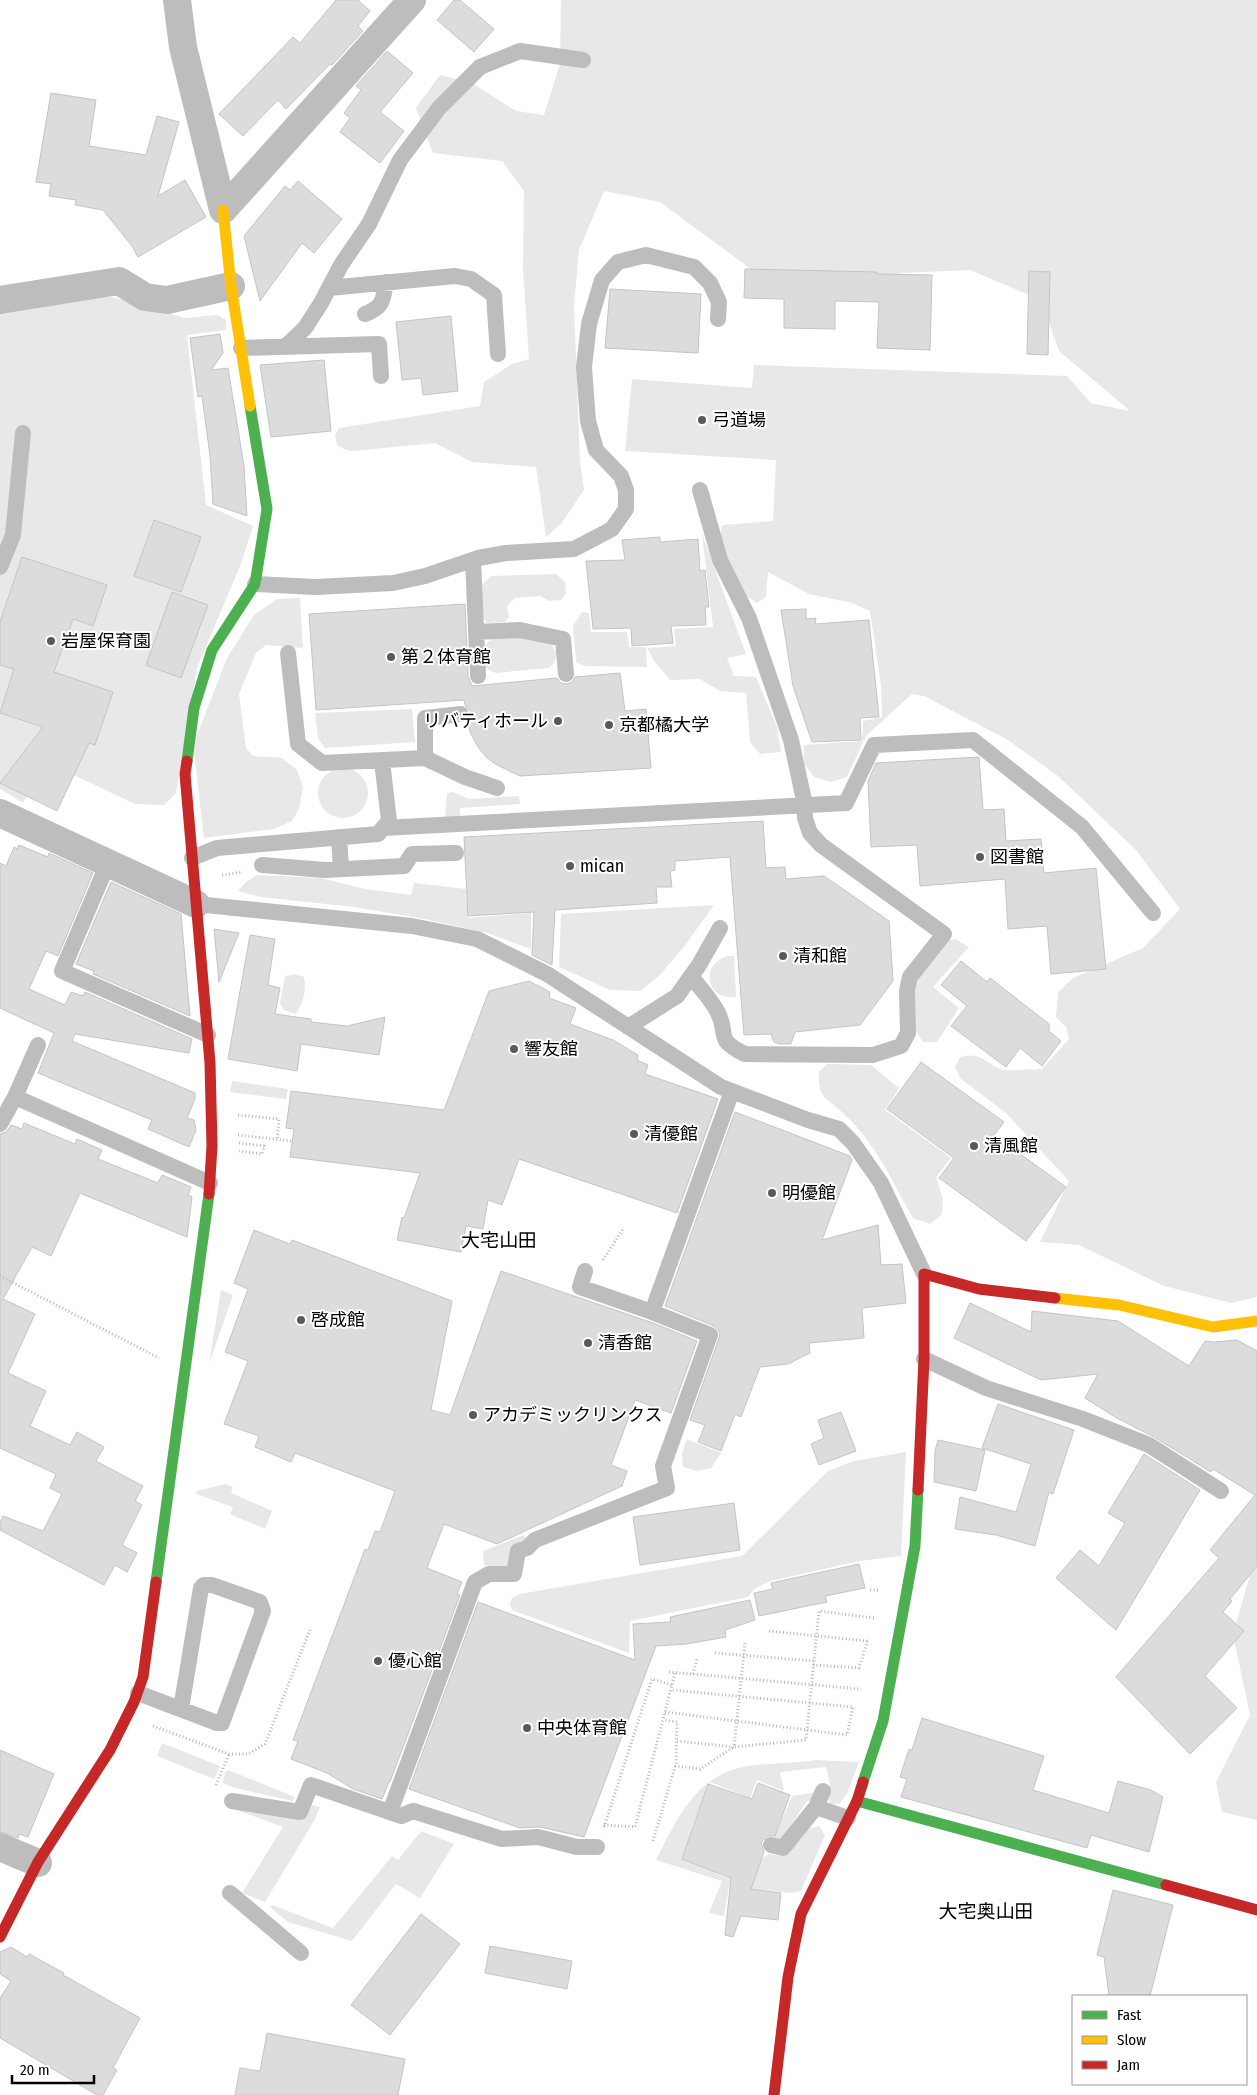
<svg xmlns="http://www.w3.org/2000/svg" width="1257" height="2095" viewBox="0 0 1257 2095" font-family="'Fira Sans Condensed','Noto Sans JP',sans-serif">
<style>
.green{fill:#e8e8e8}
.building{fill:#dcdcdc;stroke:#c4c4c4}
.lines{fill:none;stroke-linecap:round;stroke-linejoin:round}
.path{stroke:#b8b8b8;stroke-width:3;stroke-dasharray:1 2.5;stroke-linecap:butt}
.lane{stroke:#bdbdbd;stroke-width:16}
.street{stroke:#bdbdbd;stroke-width:28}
.fast{stroke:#4caf50;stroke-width:11}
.slow{stroke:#ffc107;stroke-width:11}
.jam{stroke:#c62828;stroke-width:11}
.poi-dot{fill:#595959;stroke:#fff;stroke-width:2}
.labels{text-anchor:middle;stroke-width:4;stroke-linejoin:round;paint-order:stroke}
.poi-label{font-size:18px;fill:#000;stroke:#fff;text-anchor:start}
.neighbourhood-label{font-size:19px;fill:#000;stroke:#fff}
</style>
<rect width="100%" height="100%" fill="#fff"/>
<path class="green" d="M561,0h696v1297l-26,6 -67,-17 -85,-41 -39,-3 29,-61 -63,-68 -45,-34 -6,-12 5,-10c24,-7 29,11 45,13 12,1 25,-1 37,-1l27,-30 -3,-12 -10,-10 2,-25 15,-14 70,-30 37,-39 -44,-59 -78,-74 -50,-36 -84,-44 -12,-2 -46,42 -19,41 -16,5 -17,-5 -10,-13v-19l58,-4 1,-20 19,-4 -1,-32 -11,-74 -18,-8 -43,-9 -41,-22 -2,25 -9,6c-6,-4 -15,-9 -19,-15 -8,-14 -23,-48 -15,-63l50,-4 3,-61 -151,-9 7,-72 120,9 2,-23 313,11 24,27 39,8 -71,-60 -18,-51 -71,-30 -67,3 -55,9 -93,-10 -95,-70 -56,-11 -25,59 -5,55 6,156 4,29 -23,34 -15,13 -10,-70 -64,-5 -37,-19 -82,8 -7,-1 -9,-5 -2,-10 4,-7 141,-22 4,-24 28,-18 17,-5 -6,-90 1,-78 -22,-30 -69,-8 -17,-45 24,-33 32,8 44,28 28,4 16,-51z
M113,297l72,21 33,-3 8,5v10l-39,5 19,170 47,21 -12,38 -44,104 -21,125 -12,12 -29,-1 -91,-43 -21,42 -23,-14v-477l40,-13z
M702,534l44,120 -19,4 7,18 22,1 21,50 4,25 -21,2 -10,-12 -4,-49 -26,-2 -20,-12 -30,1 -15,-18 -8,-14 29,-2 -2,-17 39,-2z
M556,574l9,8 1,11 -5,7 -13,1 -7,-5 -26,2 -8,8 2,11 -4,5 -18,1 -5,-7 -1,-30 10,-10z
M300,598l3,50 -37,-3 -10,8 -17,41 7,54 7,8 29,2 15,12 6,17 -4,22 -7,12 -18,8 -70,9 -10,-86 3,-17 30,-77 27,-43 23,-16z
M582,612l7,1 2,19h36l2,15h17l1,20 -63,-1 -8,-4 -3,-36z
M517,636l35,9 5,9 -3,9 -5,5 -53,5c-8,-3 -12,-5 -13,-14 -3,-23 17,-21 34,-23z
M412,709l3,33 -90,6 -7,-10 -3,-25z
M318 793a25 25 0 1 1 50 0a25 25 0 1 1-50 0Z
M453,792l16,7 50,-3 1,8 -60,4v10l-15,1 2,-26z
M257,875l64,3 44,11 46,6 3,-12 52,6 2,29 63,-5v36l-44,-16 -62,-14 -71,-12 -94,-10 -22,-6 8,-9z
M714,905l-30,42 -25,29 -19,15 -30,-1 -51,-23 2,-53z
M955,939l14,8 -36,40 26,21 -22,34h-14l-8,-12v-37l5,-19 21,-31z
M727,956h7l2,41c-29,4 -37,-31 -9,-41z
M295,974l9,3c3,10 -1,30 -9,37l-11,-4 -4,-7 5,-27z
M827,1064l44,1 28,23 -14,22 66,48 -15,19 7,23 -1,14 -12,10 -17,-6c-21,-36 -36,-73 -68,-103 -17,-17 -28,-15 -26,-43z
M232,1081l56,8 -2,10 -56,-7z
M221,1290l12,5 -24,69z
M687,1439l34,14 -10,15 -14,3 -14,-4 -1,-14z
M906,1452l-5,104 -41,5 -90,20 -16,8 -6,8 -118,24 -1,32 -117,-43 -2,-6 2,-6 7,-4 223,-38 86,-85 26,-10z
M225,1484l8,3 -2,6 41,18 -7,18 -35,-15 3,-7 -37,-13 1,-3z
M524,1535l3,8 -16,25 -27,-3 -1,-14z
M1257,1551v269l-35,-8 -6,-30 34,-67 -17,-81z
M162,1743l58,23 -6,13 -57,-23z
M817,1760l42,2 -12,32 -8,10h-8l-3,-6 2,-14 -4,-17 -46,5 4,19 -27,-11 -13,33 -6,-2 5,-16 -33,-13 -19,47 32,12 -1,11 -7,21 29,11 15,-22 9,-8 14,2 25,-27 12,-3 6,9 -24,56 -11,2 -61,-7 -5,30 -15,-3 13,-32 -66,-21c23,-45 42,-90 100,-95 21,-2 40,-2 61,-5z
M228,1770l67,27 -2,4 -58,-13 -12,-5 2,-11z
M818,1792l-2,6 -10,4 -25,39h-8l19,-45z
M311,1805l9,2 -6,14 -49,81 -23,-9 41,-66 -49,-18 53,7 15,5z
M421,1831l33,13 -34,54 -24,-14 -44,57 -64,-19 -18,-15 2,-2 61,23 59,-72 6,4z"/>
<path class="building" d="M336,0h22l12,11 -12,15 5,5 -31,34 -2,-1 -44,45 -8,-9 -35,36 -24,-22 74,-77 7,6z
M454,0h6l34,29 -20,23 -37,-32z
M387,51l26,22 -33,39 24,19 -24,32 -40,-31 10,-14 -6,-5 17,-23 -5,-4z
M51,93l45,7 -7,46 57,9 11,-39 22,6 -21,74 27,-16 21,37 -68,40 -6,-11 -29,-36 -28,-5 1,-5 -27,-4 2,-12 -15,-2z
M298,181l44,38 -28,34 -12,-10 -42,58 -16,-65 41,-50 5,4z
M745,269l132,3v2l55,1 -2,75 -53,-2 2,-46 -44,-1v28l-51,-1v-29l-40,-1z
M1029,271l21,1 -2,83 -21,-1z
M610,289l91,5 -3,59 -93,-5z
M451,316l7,75 -35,4 -2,-17 -19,2 -6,-58z
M220,334l3,19 -12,17 17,-2 16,98 3,50 -34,-12 -3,-48 -8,-60 -4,1 -8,-59z
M324,360l7,71 -60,6 -11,-72z
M154,520l47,17 -20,55 -47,-16z
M660,537v5l38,-3 2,32 5,-1 4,37h-4l1,18 -35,1 2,17 -41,3 -1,-18 -38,1 -7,-68 39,-1 -3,-20z
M22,557l85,28 -14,41 -20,-7 -19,53 59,20 -18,53 -6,-2 -32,68 -57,-28 43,-56 -43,-14 14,-44 -14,-4v-43z
M172,592l36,13 -27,73 -35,-13z
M465,604l3,72 4,10 85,-8 4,5 6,1 5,-2 3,-5 45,-4 5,38 21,-2 5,59 -131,8 -23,-11 -10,-7 -9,-11 -8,-15 -2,-11 3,-9 -6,-7 -1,-5 -148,10 -7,-96z
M806,609v10l10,-1 -1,6 54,-4 10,97 -19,1 1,22 -49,2 -19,-56 -12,-76z
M979,757l4,53 21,-1 2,32 35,-2 3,34 52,-5 10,101 -55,5 -4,-48 -39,3 -3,-50 -85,7 -3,-41 -46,2 -3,-66 8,-18z
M763,821l3,47 19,-1 1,12 38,-3 65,45 4,60 -33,44 -65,7 -4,12h-11l-6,-2 -3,-8 -27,1 -14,-178 -55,4v9l-5,1 2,16h-16l1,16 -102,7 -3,55 -20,-10 2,-43 -66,4 -4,-79z
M19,845l29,12 1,-4 44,20 -35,83 -12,-5 -17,38 36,16 6,-13 12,4 2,-4 107,47 -3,14 -114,-19 -3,7 123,52v6l-8,19 7,2 2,10 -7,17 -41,-18 4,-9 -114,-47 16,-40 -54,-25v-145l6,3 8,-19 3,2z
M111,882l70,32 9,102 -97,-42 1,-3 -18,-7z
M214,929l25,4 -20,49z
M250,935l25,4 -7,46 12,3 -5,26 36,5v3l36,4 38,-9 -6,38 -78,-11 -4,27 -69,-12z
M961,961l26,21 3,-4 59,46v7l12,10 -19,25 -22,-18 -14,19 -55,-41 16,-20 -26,-21z
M529,981l21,11 -1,6 27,10 -6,16 43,16 25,15 -1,5 11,5 -3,9 73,25 -41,114 -158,-54 -17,46 -14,-5 -5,29 -17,-3 -5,26 -64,-12 5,-23 2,1 16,-45 -130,-16 4,-28 -8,-1 5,-37 153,19 45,-119z
M921,1062l83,60 -10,13 72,52 -40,54 -87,-63 15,-20 -67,-49z
M735,1112l115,44 2,4 -30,80 56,-15 3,40 21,-1 4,39 -44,5 2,30 -55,5 1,10 -22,11 -28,3 -19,50 -6,-3 -14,37 -23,-9 7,-17 -15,-5 29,-82 1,-5 -6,-7 -49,-20z
M24,1123l51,21 2,-5 25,11 -4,9 60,24 4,-8 29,12 -3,8 4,2 -5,40 -107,-44 -29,63 -19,-9 -29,52 32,15 -27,59 38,18 -16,35 40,19 7,-13 27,15 -8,14 47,25 -8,15 7,4 -20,40 15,8 -10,19 -12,-7 -11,20 -104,-55v-8l3,-6 40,15 19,-37 -12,-6 6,-14 -56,-26v-314l6,-2 5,-7 11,4z
M254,1230l36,14 2,-4 160,61 -21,109 19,5 51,-144 155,53 41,17 -26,72 -36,-13 -24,65 16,6 -5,15 -125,58 -53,-20 -17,44 35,14 -5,12 3,1 -70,187h-1l-7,17 -29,-10 -26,-16 -36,-14 7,-18 -5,-1 72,-191 3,1 7,-19 5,1 15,-41 -100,-38 -4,9 -36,-15 4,-11 -35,-12 24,-63 -23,-9 23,-63 -14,-6z
M970,1303l61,29 1,-21 86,10 71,45 16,-25 10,1 22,-2 20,11v215l-27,33 2,2 -9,11 21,19 -39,45 32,32 -47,46 -74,-77 103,-119 -9,-8 45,-55 -42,-26 -2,3 -57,-35 -39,-20 -30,-19 13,-24 -57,6 -87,-42z
M998,1404l76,26 -21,64 -4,-2 -14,54 -39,-11 -41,-6 5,-32 56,15 15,-48 -49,-16z
M841,1412l15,39 -37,14 -8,-21 13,-6 -6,-18z
M938,1440l47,10 -9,41 -42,-9 1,-31z
M1144,1454l56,36 -84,140 -60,-52 24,-28 19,16 26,-43 -17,-10z
M734,1503l6,47 -100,15 -7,-48z
M859,1564l6,24 -40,8 2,6 -68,14 -5,-23 19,-4 -2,-6z
M750,1600l5,20 -30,10 1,7 -39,7 -31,2 -72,191 -44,-10 -20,1 -111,-39 69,-187 157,58 -2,-36 38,-2 -1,-5z
M922,1718l122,38 -11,34 76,23 9,-32 33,9 12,7 -14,55 -58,-17 -4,13 -186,-51 6,-18 -7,-2 9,-28 3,1z
M0,1750l54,24 -26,63 -9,-3 -1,4 -18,-6z
M758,1783l32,12 -15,41h-7l-7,6 3,10 -13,37 30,4 -3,27 -37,-4 -8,21 -8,-2 6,-57 -49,-19 26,-75 44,15z
M1113,1890l60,15 -23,91h-41l-5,-39 -7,-2z
M421,1914l39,30 -70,91 -39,-30z
M490,1946l82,15 -5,28 -82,-16z
M11,1947l16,10 2,-3 35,19 -1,2 77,43 -27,50 4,2 -14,25h-6l-97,-57v-40l11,-17 -11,-7v-22z
M267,2033l138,26 -7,36h-163l5,-27 20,3z"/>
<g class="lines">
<path class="path" d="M222,875l21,-3
M238,1115l41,4 -2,21
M238,1135l54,6
M239,1143l25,3 -2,8 -23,-3
M603,1260l20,-31
M0,1276l159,82
M870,1590h8
M769,1631l98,10 1,-3
M715,1653l99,8
M813,1665l46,3 8,-25
M669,1672l192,17
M693,1674l4,-15
M665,1712l182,23 6,-28 -182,-17
M153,1726l76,28h19l17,-10 45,-114
M677,1741l57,6 11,-104
M675,1766l25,3 34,-22 72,-7 13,-129 55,7
M216,1785l13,-31
M604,1825l31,2 40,-154
M604,1827l48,-148 20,6
M653,1841l23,-78 1,-41 -14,-2"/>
<path class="lane" d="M329,288l126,-12 16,3 23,16 4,59
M365,314c18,-7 18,-13 21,-32
M286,346l19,-18 16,-25 20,-38 28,-41 31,-64 39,-52 41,-41 40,-16 63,9
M241,348l138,-4 2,32
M473,560l5,116
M0,567l13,-32 10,-102
M255,584l61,3 77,-4 32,-7 53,-18 28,-5 68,-4 38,-20 14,-20v-19l-5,-14 -25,-26 -8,-29 -4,-54 5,-43 13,-44 16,-18 28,-7 48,12 16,16 9,19 -1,17
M476,632l44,-2 43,9 3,35
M288,653l10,91 24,19 103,-5v-40l36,-4
M425,758l40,19 32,11
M383,828l463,-25 28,-58 99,-5 109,87 71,86
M339,837l2,32
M192,858l25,-10 161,-14 11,-13 -7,-60
M108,863l-46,108 146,64
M262,865l63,5 79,-4 8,-12 44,-1
M196,904l216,22 65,13 70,35 174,113 87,33 31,9 14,14 28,40 43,91
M691,976c8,11 20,23 26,35 13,23 -4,28 28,43l128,1 28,-9 7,-13 -1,-42 3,-14 34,-43 -123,-89 -11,-12 -5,-15v-13l-14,-65 -42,-122 -29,-58 -20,-70
M628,1027l49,-31 22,-31 21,-37
M38,1045l-23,52 195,86
M0,1124l15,-27
M652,1312l80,-221
M924,1359l62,29 97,31 66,26 72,46
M138,1693l79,30h5l41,-112 -3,-9 -48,-17h-8l-3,3 -20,121
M232,1801l68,11 11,-27 90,31 12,-5 89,28 36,-2 39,10h20
M816,1807l7,-16
M390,1812l85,-230 14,-8h25l4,-23 9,-3 8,-8 132,-52 -4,-22 47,-131 -58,-23 -72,-25 5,-16
M771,1845l12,3 33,-41 32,11
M230,1893l71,60"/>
<path class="street" d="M177,0l6,47 40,163 189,-210
M0,300l119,-19 26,16 22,3 64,-14
M0,813l196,91
M0,1847l38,16"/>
<path class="fast" d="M187,761l7,-53 18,-58 43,-66 12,-75 -17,-103
M156,1582l53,-388
M863,1782l20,-61 32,-175 3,-56
M857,1801l309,84"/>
<path class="slow" d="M223,210l8,76 19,120
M1055,1298l64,7 94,22 44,-6"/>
<path class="jam" d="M187,761l-2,13 25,289 2,83 -3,48
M918,1490l6,-131v-85l55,15 76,9
M1166,1885l91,25
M0,1937l38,-75 72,-112 24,-48 9,-25 13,-95
M774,2095l14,-118 13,-63 56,-113 6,-19"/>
</g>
<g class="poi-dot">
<circle cx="702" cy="420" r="5"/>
<circle cx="51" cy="641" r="5"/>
<circle cx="391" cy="657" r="5"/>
<circle cx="558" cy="721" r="5"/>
<circle cx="609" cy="725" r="5"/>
<circle cx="980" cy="857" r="5"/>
<circle cx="570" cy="866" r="5"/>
<circle cx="783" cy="956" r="5"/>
<circle cx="514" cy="1049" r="5"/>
<circle cx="634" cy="1134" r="5"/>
<circle cx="974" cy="1146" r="5"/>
<circle cx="772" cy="1193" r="5"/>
<circle cx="301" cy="1320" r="5"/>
<circle cx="588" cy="1343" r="5"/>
<circle cx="473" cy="1415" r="5"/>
<circle cx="378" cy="1661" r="5"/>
<circle cx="527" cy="1728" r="5"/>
</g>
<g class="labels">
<g class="poi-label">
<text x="712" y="426">弓道場</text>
<text x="61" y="647">岩屋保育園</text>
<text x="401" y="663">第２体育館</text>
<text x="548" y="727" text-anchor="end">リバティホール</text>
<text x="619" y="731">京都橘大学</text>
<text x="990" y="863">図書館</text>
<text x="580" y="872">mican</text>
<text x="793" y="962">清和館</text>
<text x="524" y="1055">響友館</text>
<text x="644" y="1140">清優館</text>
<text x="984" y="1152">清風館</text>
<text x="782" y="1199">明優館</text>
<text x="311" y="1326">啓成館</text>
<text x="598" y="1349">清香館</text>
<text x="483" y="1421">アカデミックリンクス</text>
<text x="388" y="1667">優心館</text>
<text x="537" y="1734">中央体育館</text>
</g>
<g class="neighbourhood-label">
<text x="499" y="1247">大宅山田</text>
<text x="986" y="1918">大宅奥山田</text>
</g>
</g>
<rect x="1072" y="1995" width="175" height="90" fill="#ffffff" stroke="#999999"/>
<rect x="1082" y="2011" width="25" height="8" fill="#4caf50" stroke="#999999"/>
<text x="1117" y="2020" font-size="15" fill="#000000">Fast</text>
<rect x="1082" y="2036" width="25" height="8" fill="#ffc107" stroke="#999999"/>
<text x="1117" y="2045" font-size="15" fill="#000000">Slow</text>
<rect x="1082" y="2061" width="25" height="8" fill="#c62828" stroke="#999999"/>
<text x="1117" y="2070" font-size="15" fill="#000000">Jam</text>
<path d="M12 2075v8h82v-8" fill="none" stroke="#000000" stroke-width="2.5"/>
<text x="20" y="2075" font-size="15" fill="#000000" stroke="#ffffff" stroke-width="4" paint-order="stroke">20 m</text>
</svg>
